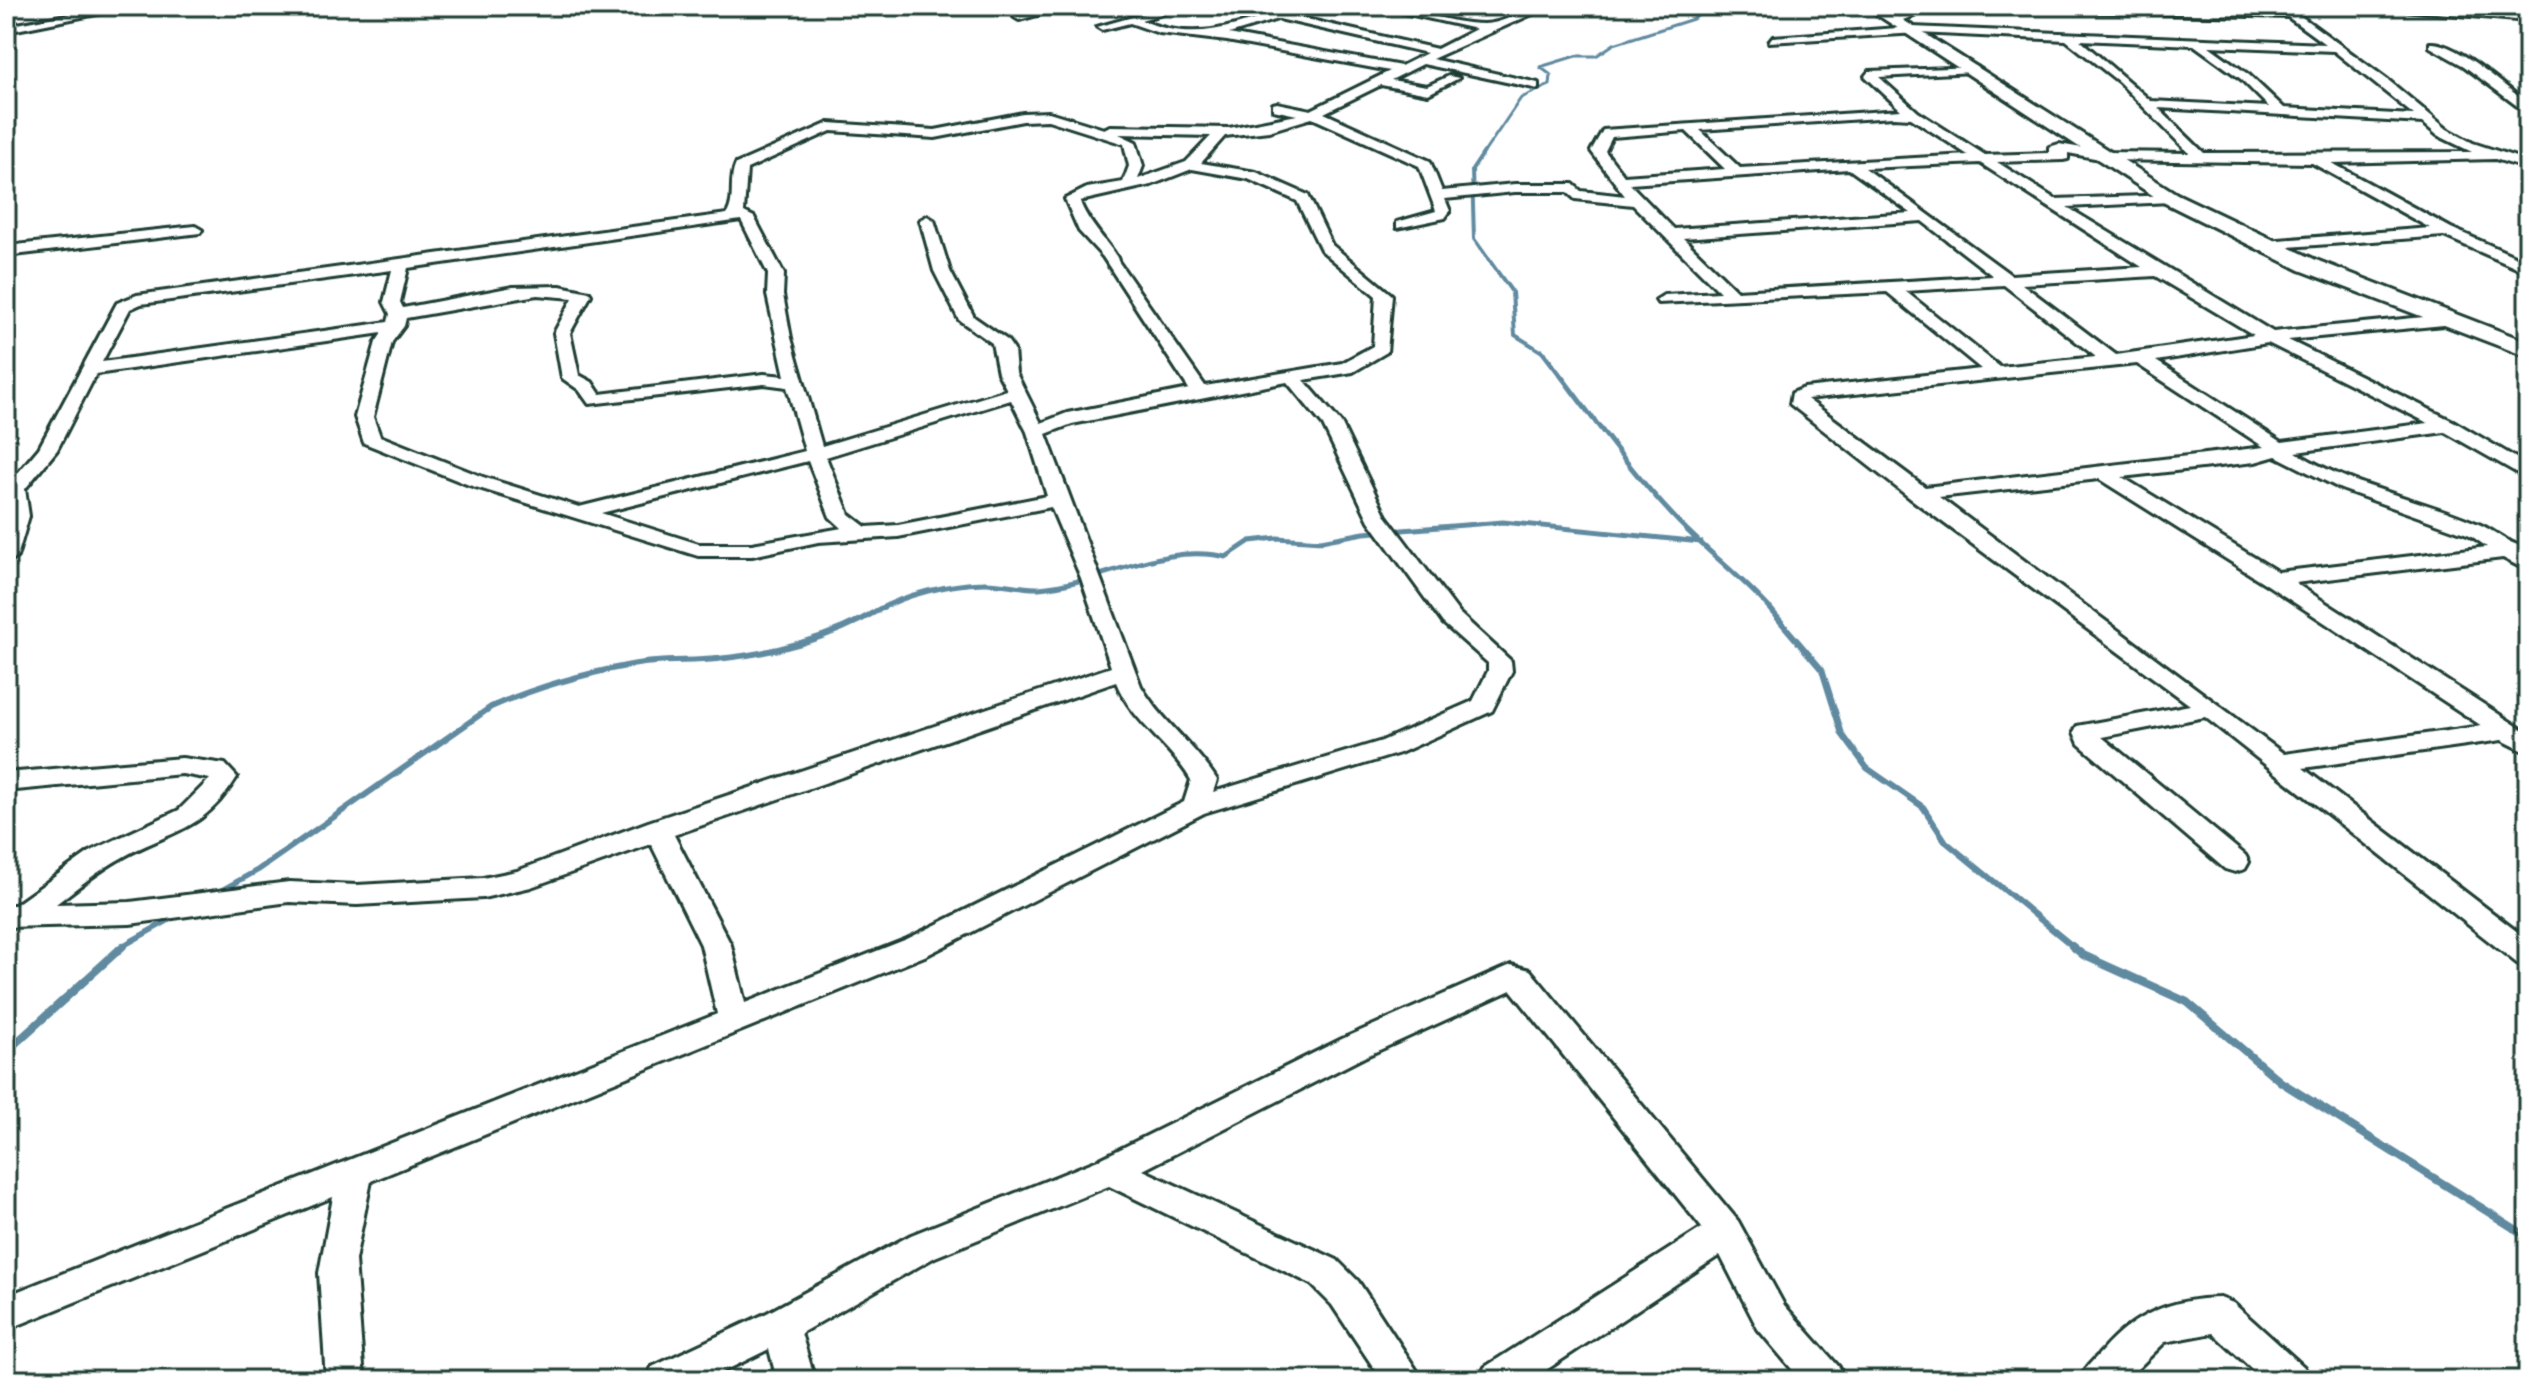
<svg xmlns="http://www.w3.org/2000/svg" width="2534" height="1386" viewBox="0 0 2534 1386" font-family="Sriracha,sans-serif">
<style>
.lines{fill:none;stroke-linecap:round;stroke-linejoin:round}
.stream-far4{stroke:#608aa0;stroke-width:3}
.stream-far3{stroke:#608aa0;stroke-width:4}
.stream-far2{stroke:#608aa0;stroke-width:5}
.stream-far1{stroke:#608aa0;stroke-width:6}
.stream{stroke:#608aa0;stroke-width:8}
.minor-casing{stroke:#1f3d34;stroke-width:6}
.secondary-casing{stroke:#1f3d34;stroke-width:6}
.minor{fill:#fff;fill-rule:evenodd}
.secondary{fill:#fff;fill-rule:evenodd}
</style>
<rect width="100%" height="100%" fill="#fff"/>
<filter id="ink" filterUnits="userSpaceOnUse"><feTurbulence type="fractalNoise" baseFrequency=".0125" numOctaves="2"/><feDisplacementMap in="SourceGraphic" scale="16" xChannelSelector="R" yChannelSelector="G"/><feConvolveMatrix kernelMatrix="1 2 1 2 8 2 1 2 1" color-interpolation-filters="sRGB"/></filter>
<g filter="url(#ink)">
<g class="lines">
<path class="stream-far4" d="M1483,154l38,-56 29,-13 1,-10 -11,-8 36,-11h20l18,-12 79,-25 19,-13"/>
<path class="stream-far3" d="M1484,152l-12,18 2,69 38,53 3,43 29,18"/>
<path class="stream-far2" d="M1542,351c43,56 84,115 133,167 31,33 67,59 97,93
M876,611c30,-17 73,-27 107,-28 19,-1 38,6 56,5 64,-5 123,-46 187,-31l24,-16 27,-3 44,3 43,-8 139,-11 198,20"/>
<path class="stream-far1" d="M1770,609l52,61 20,64 25,34 56,39 23,35 129,106
M215,894l43,-24 233,-163c45,-20 92,-33 140,-42 28,-6 58,-3 86,-6 55,-5 115,-21 163,-50
M119,948l59,-33"/>
<path class="stream" d="M2072,946l11,9 104,47 94,80 247,155
M6,1052l117,-106"/>
<g class="minor-casing">
<path id="minor" d="M115,6h22l-131,26v-6z
M1051,6h18l-50,14 -5,-3z
M1172,6h17l-48,14c58,25 96,3 151,-12l5,3 -8,4 148,34 39,-20 -103,-23c38,0 74,18 111,18 22,0 43,-18 66,-18l-118,53 106,24v6l-115,-25 -32,16 36,6 22,-10 10,2 -31,16 -47,-9 -57,28 106,48 12,30 73,-7h58l8,7 44,5 -34,-45 12,-21 298,-20 -36,-34 4,-5 108,-4 -4,5 -94,5 39,35 67,43 64,-2v-6l10,-3 46,8 84,1 -70,-71 -53,-42 -148,-7 -149,9 4,-5 139,-10 413,17 -37,-27 -307,-8 -5,-3 304,5 -5,-5h12l101,74 59,49 26,14 55,18v8l-33,-10 -163,4 119,65 77,34v11l-84,-37 -183,13 -3,-3 8,-5 164,-13 -118,-65 -207,-3 -37,-7v6l-5,1 -66,2 58,37 120,-4v6l-5,1 -103,5 206,125 171,-17 8,5 -8,5 -156,15 167,82 73,43v14l-83,-47 -149,20c57,37 126,46 187,74 14,7 23,16 38,20l7,9v16l-25,-13 -208,25 233,150v20l-26,-13 -199,28 225,172v27l-10,-3 -313,-247 -103,20 143,118 4,7 -4,7 -10,3 -10,-3 -146,-125 -5,-12 3,-6 113,-21 -280,-207 -120,-94 2,-11 12,-5 177,-19 -94,-77 -229,11 -2,-3 8,-5 56,-3 -87,-87 -58,-6 -8,-7h-52l-70,7 5,12 -5,7 -48,10v-6l39,-11 -17,-45 -107,-48 -43,13 -44,5 -24,27 55,9 52,23 24,50 60,50 -5,57 -34,20 -49,8 37,43 45,93 73,97 52,48 1,10 -20,40 -92,42 -196,60 -277,142 -556,226 -16,79 9,120h-38l-7,-107 14,-76 -327,133v-34l711,-282 -16,-69 -50,-101 -120,43 -48,11 -126,7 -68,-3 -159,22 -124,3v-22h9l76,-54 88,-41 31,-31 -28,-5 -176,17v-18l176,-15 43,6 12,13c-34,55 -63,52 -114,80 -24,13 -45,30 -67,47l74,-2 159,-20 68,3 126,-7 34,-7 131,-49 463,-155 -30,-89 -30,-71 -153,30 -80,5 -66,14h-54l-229,-71 -105,-42 -9,-26 21,-75 6,-9 -286,41 -39,76 -32,39 4,27 -12,41 -11,6v-76l33,-39 78,-145 20,-8 590,-81c9,-16 1,-33 9,-50l93,-41 106,7 88,-17 26,-1 55,17 6,-3 119,2 68,-13 -24,-5v-6l4,-1 34,7 79,-39 -163,-30 -68,-8 -29,-10 -28,7 -5,-3zM1278,19h1l148,34 -26,13 -172,-32zM2080,40l114,5 47,34 28,28 -118,-6zM2209,46l125,5 80,64 -130,-7 -35,-33zM2158,108l265,15 14,12 35,17 -268,1zM1893,117l18,1 57,37 -228,13 -40,-38zM1048,120l76,24 5,22 -6,16 -36,6 -22,11 14,32 24,26 86,132 -122,24 -26,10 -25,-50 -2,-23 -7,-10 -33,-23 -24,-46 -16,-51 -7,-4 -7,4 14,51 25,49 33,23 6,30 9,17 -185,56 -31,-108 -8,-43 1,-21 -30,-57 -10,-5 3,-43 84,-38 104,7 88,-17zM1686,131l39,38 -101,7 -19,-25 7,-14zM1119,134l92,2 -25,26 -48,17 5,-13 -7,-24zM1980,163l162,104 -131,8 -146,-107zM1192,169l56,10 49,22 24,49 55,46 -3,50 -31,17 -137,23 -87,-125c0,-8 -33,-40 -38,-60l71,-16zM1849,169l62,44 -237,16 -44,-45zM741,220l27,54 -1,21 18,81 -21,-2 -164,20 -8,-12 -13,-7 -9,-42 21,-38 -2,-3 -29,-6 -47,1 -110,21 -3,-6 8,-34zM1922,221l71,55 -256,15 -54,-53zM392,270l-8,32 6,12 -2,8 -286,40 28,-53 11,-5zM2155,276l99,59 -138,20 -94,-71zM2004,285l92,72 -96,10 -95,-76zM537,295l36,3 -19,35 8,45 17,12 10,14 175,-20 23,3 18,64 -226,56 -96,-30 -103,-41 -7,-19 19,-75 12,-16 2,-8zM2268,343l160,80 -146,19 -126,-81zM2137,364l127,83 -339,40 -118,-88zM1287,382l36,43 46,96 74,102 45,40v8l-15,30 -91,40 -169,51 4,-12c-22,-35 -56,-59 -76,-94l-95,-252 26,-10zM1011,400l16,32 20,64 -149,29 -32,2 -17,-13 -23,-57zM2276,456l65,33 129,46 17,12 -209,25 -156,-95 133,-15zM808,461l22,56 12,11 -90,16h-53l-98,-31zM2099,479l167,105 216,142 -198,28 -345,-257zM1116,682c16,40 54,62 75,98l-7,22 -277,137 -162,64 -14,-58 -57,-110z
M1903,6h10l1,10 -20,7v-4l9,-4z
M2385,6l143,9v6l-138,-12z
M2430,43c26,-2 77,45 98,61v10l-64,-48 -34,-19z
M195,226l7,4 -2,3 -194,23v-10z
M1511,965l19,5 208,251 46,84 55,62 6,13h-44l-43,-51 -38,-74 -189,125h-52l6,-13 217,-139 -191,-238 -147,67 -221,113 194,90 21,21 65,99h-41l-50,-75 -21,-21 -202,-98 -174,71 -134,76 14,47h-38l-8,-31 -63,31h-60l6,-13 115,-54 144,-78 187,-75 244,-121z
M2220,1298l13,5 71,64 6,13h-46l-51,-47 -48,9 -39,38h-47c6,-13 14,-19 23,-29 32,-37 69,-52 118,-53z"/>
</g>
<g class="secondary-casing">
<path id="secondary" d="M1864,6h17l296,188 139,66 212,82v15l-228,-87 -137,-68z"/>
</g>
<use href="#minor" class="minor"/>
<use href="#secondary" class="secondary"/>
</g>
</g>
<rect width="2534" height="1386" fill="none" stroke="#fff" stroke-width="32"/>
<rect x="16" y="16" width="2502" height="1354" fill="none" stroke="#1f3d34" stroke-width="3" filter="url(#ink)"/>
</svg>
